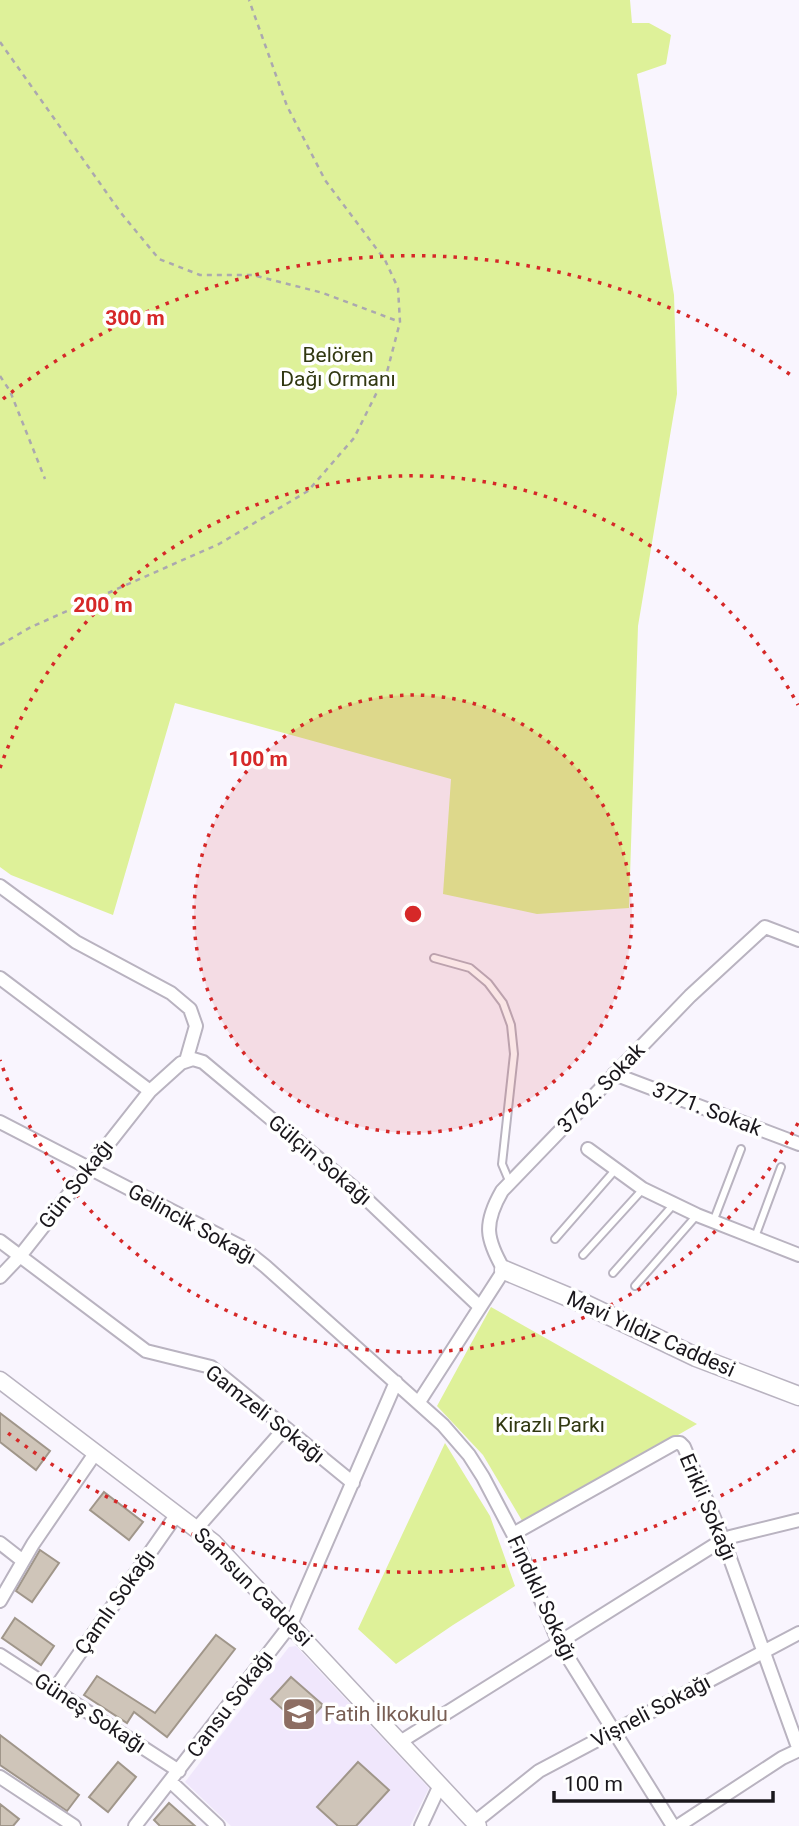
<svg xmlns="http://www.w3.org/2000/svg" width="799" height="1826" viewBox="0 0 799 1826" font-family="Roboto,sans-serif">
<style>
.built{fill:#f0e7fc}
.green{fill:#def199}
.building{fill:#cfc5b9;stroke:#a0968a;stroke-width:2}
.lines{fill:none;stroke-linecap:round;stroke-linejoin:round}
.service-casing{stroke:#b9b3c0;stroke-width:10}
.minor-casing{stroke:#b9b3c0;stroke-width:16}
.tertiary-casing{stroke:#b9b3c0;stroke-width:19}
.secondary-casing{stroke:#b9b3c0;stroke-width:21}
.path{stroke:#aba8af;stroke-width:2.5;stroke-dasharray:5 5;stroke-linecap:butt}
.service{stroke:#fff;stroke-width:6}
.minor{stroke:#fff;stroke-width:12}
.tertiary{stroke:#fff;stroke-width:16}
.secondary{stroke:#fff;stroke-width:18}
.ring{fill:none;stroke:#d62828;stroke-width:3.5;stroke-dasharray:3.5 7}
.labels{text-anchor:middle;stroke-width:7;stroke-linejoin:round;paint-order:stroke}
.park-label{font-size:21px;fill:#313811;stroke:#fff}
.street-label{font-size:21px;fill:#1a171c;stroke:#fff}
.education-label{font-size:21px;fill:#785e54;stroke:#fff;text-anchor:start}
.centre{fill:#d62828;stroke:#fff;stroke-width:3.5}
.ring-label{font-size:21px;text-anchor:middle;font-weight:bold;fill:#d62828;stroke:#fff;stroke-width:7;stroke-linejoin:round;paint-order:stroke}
</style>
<rect width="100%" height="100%" fill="#f9f5fe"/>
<path class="built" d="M296,1646l133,142 -19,38h-179l-46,-44 104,-135z"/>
<path class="green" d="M0,0h630l2,23h17l22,12 -5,29 -29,10 37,221 3,99 -39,232 -9,282 -92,6 -94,-20 8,-115 -276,-76 -62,212 -102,-40 -11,-8z
M491,1307l206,117 -173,100 -41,-69 -46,-49z
M445,1443l45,73 25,70 -62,39 -57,39 -38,-35z"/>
<path class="building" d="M0,1413l50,38 -14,19 -36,-28z
M104,1492l39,30 -14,18 -39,-30z
M40,1550l19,13 -27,39 -16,-11z
M15,1618l39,28 -13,19 -39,-27z
M216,1635l19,14 -68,88 -33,-25 -7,11 -43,-28 13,-19 58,37z
M291,1677l32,28 -20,22 -32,-28z
M0,1735l79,60 -12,16 -67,-46z
M118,1762l18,15 -28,35 -19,-15z
M358,1762l31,28 -33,36h-18l-21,-19z
M169,1803l26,23h-35l-6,-6z
M0,1804l19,15 -6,7h-13z"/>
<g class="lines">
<g class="service-casing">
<path id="service" d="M434,958l36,10 18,15 15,20 8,22 3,29 -12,110 8,19
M713,1222l28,-73
M755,1237l26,-70
M555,1239l61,-70
M583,1255l60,-66
M613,1273l61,-69
M635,1286l62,-71"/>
</g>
<g class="minor-casing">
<path id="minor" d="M0,886l76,56 95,51 19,16 6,17 -10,35
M0,978l150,113
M614,1074l185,70
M0,1122l240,124 25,20 178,159 26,30 14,22 30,57 46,109 114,183
M588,1149l55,40 54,26 102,40
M0,1241l146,110 65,16 142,116
M0,1277l20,-21 130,-165 31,-28 12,-4 10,3 158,132 119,113
M419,1402l85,-132c-18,-31 -21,-46 -2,-79l188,-195 75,-69 34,13
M197,1528l88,-100
M513,1534l162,-91h5l4,4 39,92 76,211
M0,1543l23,18
M0,1601l33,-57 63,-92
M0,1655l179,116
M54,1690l123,-176
M400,1742l316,-198 14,-7 69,-17
M0,1777l74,49
M171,1782l47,44
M475,1822l64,-51 260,-138
M135,1826l156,-202 105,-242
M421,1826l19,-41
M678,1826l104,-68 17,-8"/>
</g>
<g class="tertiary-casing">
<path id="tertiary" d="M0,1380l213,162 265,284"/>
</g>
<g class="secondary-casing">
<path id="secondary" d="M504,1270l81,34 111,53 103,39"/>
</g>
<path class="path" d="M0,42l121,171 38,46 41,16h53l70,18 77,29
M0,376l10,15 35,88
M0,645l31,-18 188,-83 89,-53 46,-53 33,-66 13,-50 -2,-34 -13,-28 -60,-80 -38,-74 -38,-106"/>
<use href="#service" class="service"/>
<use href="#minor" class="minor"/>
<use href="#tertiary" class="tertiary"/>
<use href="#secondary" class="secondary"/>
</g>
<circle cx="413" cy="914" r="219" fill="#d62828" fill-opacity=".12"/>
<g class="ring">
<circle cx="413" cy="914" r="219"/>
<path d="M798 1123A438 438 0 0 1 0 1060M0 768A438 438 0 0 1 798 705"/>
<path d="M795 1450A658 658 0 0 1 3 1429M3 399A658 658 0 0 1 795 378"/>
</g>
<defs>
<g id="school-square" transform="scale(1.75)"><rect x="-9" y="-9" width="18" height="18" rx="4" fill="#8d6e63" stroke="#fff"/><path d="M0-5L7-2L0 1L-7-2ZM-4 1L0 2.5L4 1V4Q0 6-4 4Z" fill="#fff"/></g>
</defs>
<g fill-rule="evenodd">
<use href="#school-square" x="299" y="1714"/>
</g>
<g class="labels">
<g class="park-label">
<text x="338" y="362">Belören<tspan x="338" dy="24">Dağı Ormanı</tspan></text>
<text x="550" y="1432">Kirazlı Parkı</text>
</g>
<g class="street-label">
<text transform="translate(601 1088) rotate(-46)" y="7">3762. Sokak</text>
<text transform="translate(707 1109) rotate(21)" y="7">3771. Sokak</text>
<text transform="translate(320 1160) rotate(40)" y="7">Gülçin Sokağı</text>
<text transform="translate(76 1184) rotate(-52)" y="7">Gün Sokağı</text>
<text transform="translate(192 1224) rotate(29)" y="7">Gelincik Sokağı</text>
<text transform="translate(651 1334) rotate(24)" y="7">Mavi Yıldız Caddesi</text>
<text transform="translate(265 1414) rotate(38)" y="7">Gamzeli Sokağı</text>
<text transform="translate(708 1507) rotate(67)" y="7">Erikli Sokağı</text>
<text transform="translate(253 1587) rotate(45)" y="7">Samsun Caddesi</text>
<text transform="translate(542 1598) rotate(65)" y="7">Fındıklı Sokağı</text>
<text transform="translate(115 1602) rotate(-55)" y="7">Çamlı Sokağı</text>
<text transform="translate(230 1704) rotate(-53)" y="7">Cansu Sokağı</text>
<text transform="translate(651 1711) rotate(-28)" y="7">Vişneli Sokağı</text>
<text transform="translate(90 1713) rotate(33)" y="7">Güneş Sokağı</text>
</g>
<g class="education-label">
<text x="324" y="1721">Fatih İlkokulu</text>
</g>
</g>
<circle cx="413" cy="914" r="10" class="centre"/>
<g class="ring-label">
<text x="135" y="325">300 m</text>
<text x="103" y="612">200 m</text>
<text x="258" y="766">100 m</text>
</g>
<path d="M554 1791v10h219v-10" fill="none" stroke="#1a171c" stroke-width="3.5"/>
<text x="564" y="1791" font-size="21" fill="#1a171c" stroke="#ffffff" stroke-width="5" paint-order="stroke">100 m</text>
</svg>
